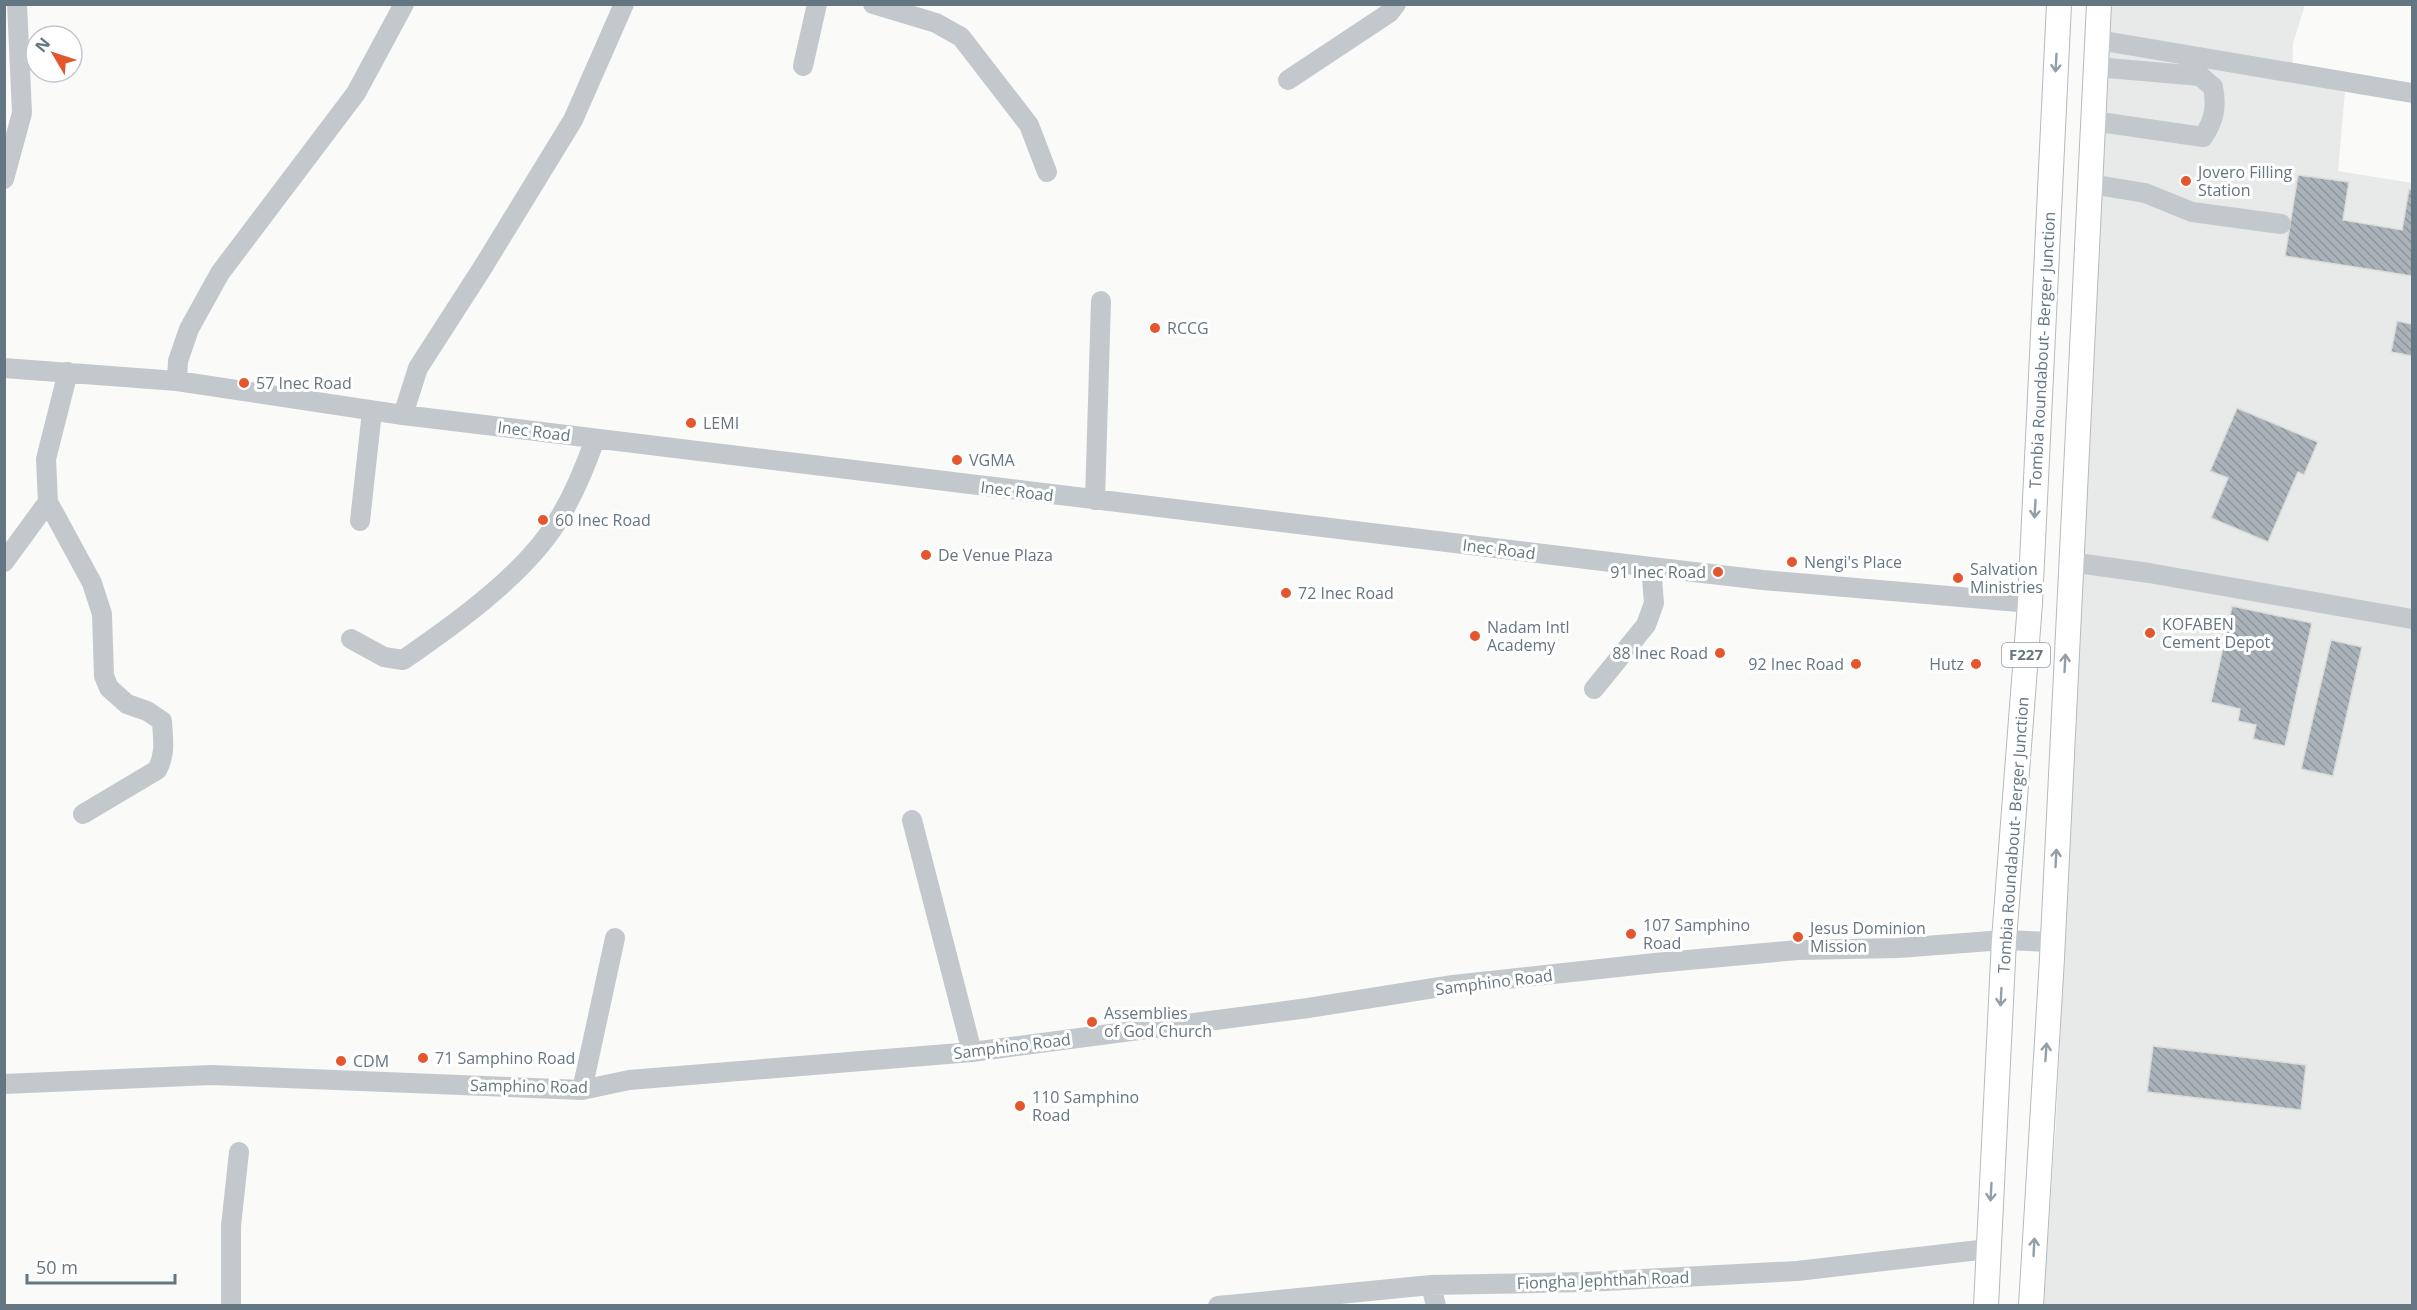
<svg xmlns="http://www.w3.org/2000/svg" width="2417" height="1310" viewBox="0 0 2417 1310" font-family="'Open Sans',sans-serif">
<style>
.built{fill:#e8e9e9}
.building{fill:url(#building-back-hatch);stroke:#dcdcda;stroke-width:1.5}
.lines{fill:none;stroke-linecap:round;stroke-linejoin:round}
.major-casing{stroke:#b5babe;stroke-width:26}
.minor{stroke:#c3c8cc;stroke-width:20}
.major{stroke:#fff;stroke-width:24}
.oneway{stroke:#939fa8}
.poi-dot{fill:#e4572e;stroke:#fff;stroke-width:2}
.labels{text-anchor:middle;stroke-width:6;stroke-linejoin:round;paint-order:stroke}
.shield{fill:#fff;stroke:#939fa8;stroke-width:1.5}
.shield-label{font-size:15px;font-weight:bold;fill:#657683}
.poi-label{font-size:16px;fill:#657683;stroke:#fff;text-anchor:start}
.street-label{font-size:16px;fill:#657683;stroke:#fff}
</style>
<defs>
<pattern id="building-back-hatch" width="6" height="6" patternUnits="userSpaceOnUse" patternTransform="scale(1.5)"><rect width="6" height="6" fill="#aab3b9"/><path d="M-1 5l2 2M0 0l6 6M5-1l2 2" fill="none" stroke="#8e969c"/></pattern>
</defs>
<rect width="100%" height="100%" fill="#fafaf8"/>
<path class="built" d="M2111,5h194l-12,38 -1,37 53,12 -7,79 74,12v1122l-369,1 13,-184z"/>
<path class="building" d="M2298,175l51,7 -6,38 59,10 7,-41 3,1v86l-127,-20z
M2397,321l15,3v32l-21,-4z
M2237,408l81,34 -14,33 -6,-3 -30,70 -57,-24 17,-40 -18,-7z
M2232,606l80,17 -27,123 -32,-7 3,-14 -18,-4 2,-12 -29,-7z
M2331,640l31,7 -29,129 -32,-7z
M2153,1046l153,19 -5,45 -154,-18z"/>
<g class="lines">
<g class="major-casing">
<path id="major" d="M1986,1306l18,-366 26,-337 29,-599
M2031,1306l21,-348 47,-954"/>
</g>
<path class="minor" d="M873,4l63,19 25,14 68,88 18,47
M2098,40l314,53
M803,66l14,-62
M1288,80l101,-67 7,-9
M2093,121l110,16c11,-16 14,-30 10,-50l-13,-11 -104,-9
M4,179l18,-66 -5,-109
M2090,184l55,9 47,19 89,12
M4,368l173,13 226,34 1248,152 112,13 267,23
M68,372l-22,87 2,43 44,81 10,31 2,62 5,12 18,16 20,7 15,10c1,18 4,33 -5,49l-74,44
M177,381l1,-20 11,-32 31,-56 136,-180 48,-89
M403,415l15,-47 65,-101 90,-147 51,-116
M1095,500l6,-199
M360,521l12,-110
M4,562l44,-60
M2070,562l79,11 263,46
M351,639l33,18 19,3c51,-35 121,-85 154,-138 16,-26 28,-54 38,-83
M1594,689l52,-64 8,-22 -3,-36
M912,820l60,232
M4,1084l207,-9 371,15 47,-10 343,-28 336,-44 145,-23 202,-22 143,-13 100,-2 106,-8 48,2
M582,1090l33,-152
M1431,1285l5,21
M231,1306v-80l8,-74
M1218,1306l213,-21 155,-3 211,-11 191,-22"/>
<use href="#major" class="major"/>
</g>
<defs><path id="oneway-shaft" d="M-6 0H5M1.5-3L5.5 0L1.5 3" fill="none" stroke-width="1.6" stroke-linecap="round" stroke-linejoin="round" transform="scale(1.5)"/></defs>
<g class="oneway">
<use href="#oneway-shaft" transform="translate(2056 63) rotate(93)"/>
<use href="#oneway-shaft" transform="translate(2035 509) rotate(93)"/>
<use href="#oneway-shaft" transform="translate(2065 663) rotate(-87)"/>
<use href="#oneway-shaft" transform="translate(2056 858) rotate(-87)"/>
<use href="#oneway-shaft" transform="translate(2001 997) rotate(93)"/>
<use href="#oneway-shaft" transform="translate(2046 1052) rotate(-86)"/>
<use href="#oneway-shaft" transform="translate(1991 1192) rotate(93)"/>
<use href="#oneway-shaft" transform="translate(2034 1247) rotate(-87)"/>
</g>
<g class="poi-dot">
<circle cx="2186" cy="181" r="6"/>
<circle cx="1155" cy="328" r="6"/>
<circle cx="244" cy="383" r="6"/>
<circle cx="691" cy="423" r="6"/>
<circle cx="957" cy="460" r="6"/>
<circle cx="543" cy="520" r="6"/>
<circle cx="926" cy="555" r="6"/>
<circle cx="1792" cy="562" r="6"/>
<circle cx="1718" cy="572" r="6"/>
<circle cx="1958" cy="578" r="6"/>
<circle cx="1286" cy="593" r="6"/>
<circle cx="2150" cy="633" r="6"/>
<circle cx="1475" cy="636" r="6"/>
<circle cx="1720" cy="653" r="6"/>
<circle cx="1856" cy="664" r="6"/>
<circle cx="1976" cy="664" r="6"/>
<circle cx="1631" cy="934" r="6"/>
<circle cx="1798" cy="937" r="6"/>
<circle cx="1092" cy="1022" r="6"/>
<circle cx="423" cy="1058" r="6"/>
<circle cx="341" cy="1061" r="6"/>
<circle cx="1020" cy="1106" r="6"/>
</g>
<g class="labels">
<rect class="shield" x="2002" y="643" width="48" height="24" rx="4.5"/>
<g class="shield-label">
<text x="2026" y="660">F227</text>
</g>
<g class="poi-label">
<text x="2198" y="178">Jovero Filling<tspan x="2198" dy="18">Station</tspan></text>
<text x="1167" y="334">RCCG</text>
<text x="256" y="389">57 Inec Road</text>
<text x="703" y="429">LEMI</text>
<text x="969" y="466">VGMA</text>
<text x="555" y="526">60 Inec Road</text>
<text x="938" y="561">De Venue Plaza</text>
<text x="1804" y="568">Nengi's Place</text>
<text x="1970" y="575">Salvation<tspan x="1970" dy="18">Ministries</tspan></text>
<text x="1706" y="578" text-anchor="end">91 Inec Road</text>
<text x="1298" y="599">72 Inec Road</text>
<text x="2162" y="630">KOFABEN<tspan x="2162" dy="18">Cement Depot</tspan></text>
<text x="1487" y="633">Nadam Intl<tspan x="1487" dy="18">Academy</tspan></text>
<text x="1708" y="659" text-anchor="end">88 Inec Road</text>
<text x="1844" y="670" text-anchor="end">92 Inec Road</text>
<text x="1964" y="670" text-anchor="end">Hutz</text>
<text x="1643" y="931">107 Samphino<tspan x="1643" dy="18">Road</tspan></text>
<text x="1810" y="934">Jesus Dominion<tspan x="1810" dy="18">Mission</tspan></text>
<text x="1104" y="1019">Assemblies<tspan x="1104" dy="18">of God Church</tspan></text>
<text x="435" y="1064">71 Samphino Road</text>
<text x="353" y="1067">CDM</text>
<text x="1032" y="1103">110 Samphino<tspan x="1032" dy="18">Road</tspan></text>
</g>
<g class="street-label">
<text transform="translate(2042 350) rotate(-87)" y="6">Tombia Roundabout- Berger Junction</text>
<text transform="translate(534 431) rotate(7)" y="6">Inec Road</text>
<text transform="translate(1017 491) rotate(7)" y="6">Inec Road</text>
<text transform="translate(1499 549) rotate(7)" y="6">Inec Road</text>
<text transform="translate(2013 835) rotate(-86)" y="6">Tombia Roundabout- Berger Junction</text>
<text transform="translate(1494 982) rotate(-7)" y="6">Samphino Road</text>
<text transform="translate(1012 1046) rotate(-7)" y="6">Samphino Road</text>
<text transform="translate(529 1086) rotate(1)" y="6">Samphino Road</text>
<text transform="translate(1603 1280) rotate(-2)" y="6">Fiongha Jephthah Road</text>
</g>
</g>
<rect width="2417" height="1310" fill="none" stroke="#657683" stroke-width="12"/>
<g transform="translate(54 54) rotate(309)"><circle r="28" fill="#ffffff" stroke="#c1c8cd" stroke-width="1.5"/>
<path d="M0-4.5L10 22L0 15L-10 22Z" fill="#e4572e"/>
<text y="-9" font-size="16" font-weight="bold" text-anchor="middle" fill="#657683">N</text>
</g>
<path d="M27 1274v9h148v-9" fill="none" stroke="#657683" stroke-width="3"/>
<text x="36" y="1274" font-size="18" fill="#657683" stroke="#ffffff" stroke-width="4.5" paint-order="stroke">50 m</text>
</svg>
